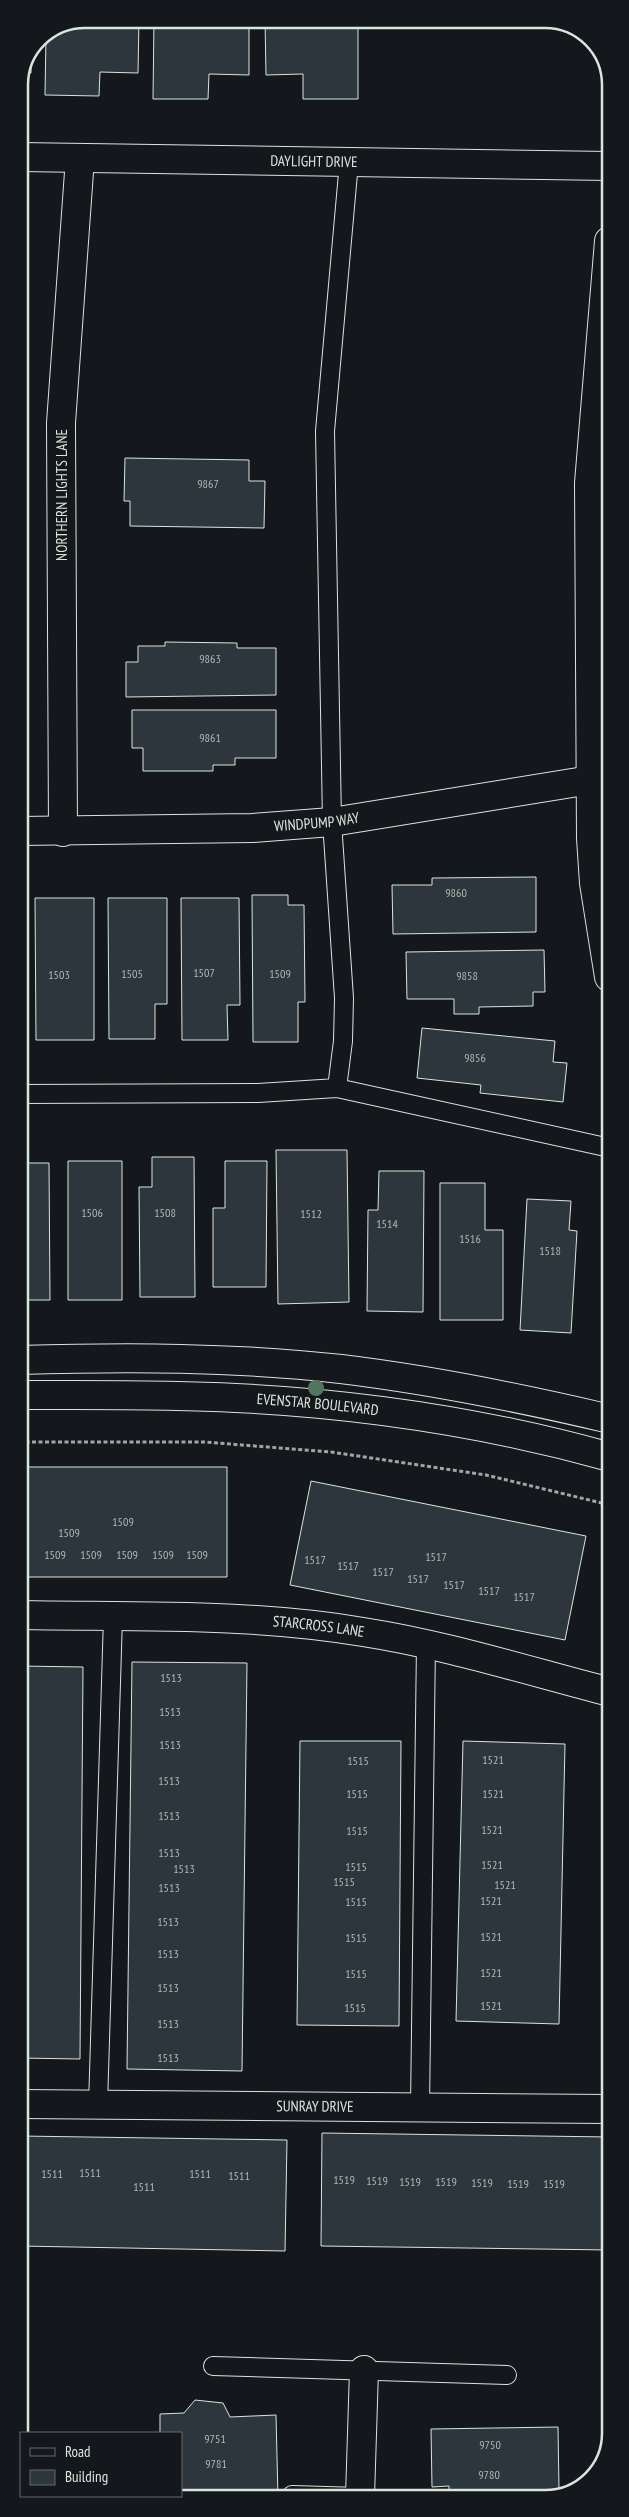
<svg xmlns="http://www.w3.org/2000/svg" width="629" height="2517" viewBox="0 0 629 2517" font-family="'PT Sans Narrow',sans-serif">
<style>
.building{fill:#2c363c;stroke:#d8e6dc}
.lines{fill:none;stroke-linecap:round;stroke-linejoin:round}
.lane-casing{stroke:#d8e6dc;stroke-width:20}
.street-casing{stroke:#d8e6dc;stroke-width:30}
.path{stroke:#9da8a2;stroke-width:3;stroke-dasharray:4 2.5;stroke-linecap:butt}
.lane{stroke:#14181c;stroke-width:18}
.street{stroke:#14181c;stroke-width:28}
.tree{fill:#55745f}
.labels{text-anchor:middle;stroke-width:4;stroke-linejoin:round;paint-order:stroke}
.number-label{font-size:12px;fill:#adbab4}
.street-label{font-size:15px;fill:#d8e6dc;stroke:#14181c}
.rim{fill:none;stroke:#d8e6dc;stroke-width:2.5}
</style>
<rect width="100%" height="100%" fill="#14181c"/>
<path class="building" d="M85,19h54l-1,54 -38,-1 -1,24 -54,-1 1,-60z
M154,19h95v56l-40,-1 -1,25h-55z
M265,19h93v80h-55v-25l-37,1z
M31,56v17h-7z
M125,458l124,2v21h16l-1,47 -134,-2v-25h-6z
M165,642l72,1v5h39v47l-150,2v-35h12v-16h27z
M132,710h144v48h-41v7h-22v6h-70v-23h-11z
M536,877v55l-143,2 -1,-49h40v-7z
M252,895h36v10h16l1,97h-7v40h-45z
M35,898h59v142h-58z
M108,898h59v106h-12v35h-46z
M181,898h58l1,107h-13l1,35h-46z
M544,950l1,42h-12v14l-54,1v7h-25v-15h-47l-1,-47z
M422,1028l133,13 -2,21 14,1 -4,39 -83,-9 1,-8 -64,-7z
M276,1150h71l2,152 -71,2z
M152,1157h42l1,140h-55l-1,-110h13z
M68,1161h54v139h-54z
M225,1161h42l-1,126h-53v-79h12z
M19,1163h30l1,137h-31z
M379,1171h45l-1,141 -56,-1 1,-101h10z
M440,1183h45v47h18v90h-63z
M527,1199l44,2 -2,29 8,1 -6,102 -51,-3z
M19,1467h208v110h-207z
M311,1481l275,55 -21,104 -275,-55z
M132,1662l115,1 -5,408 -115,-2z
M20,1666l63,1 -3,392 -60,-1z
M300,1741h101l-2,285 -102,-1z
M463,1741l102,3 -6,280 -103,-3z
M322,2133l288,4v113l-289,-4z
M20,2136l267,4 -2,111 -265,-5z
M195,2400l28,3 7,14 46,-2 2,83h-116v-2h19v-63h-21v-19l24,-1z
M558,2427l1,63 -14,7h-96v-11l-17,1 -1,-58z"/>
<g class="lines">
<g class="lane-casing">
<path id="lane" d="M337,1088l6,-47 1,-43 -12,-176 -7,-391 24,-269
M19,1094l239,-1 79,-5 273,60
M98,2105l15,-488
M420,2108l6,-465
M213,2366l294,9
M292,2495l68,2"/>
</g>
<g class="street-casing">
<g id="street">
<path id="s1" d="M19,157l590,9"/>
<path d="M609,241l-20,242 2,355 3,45 15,94"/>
<path id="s2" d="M19,831l233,-3 80,-6 277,-45"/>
<path d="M63,832l-2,-409 19,-265"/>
<path d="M19,1360c108,-3 216,-3 322,9 91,11 180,29 269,50"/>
<path id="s3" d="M19,1395c72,0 145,-1 217,3 126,6 252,25 374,59"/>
<path id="s4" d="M20,1615c113,2 231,-2 343,17 84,13 165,39 247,60"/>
<path id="s5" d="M20,2104l590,5"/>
<path d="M360,2497l4,-127"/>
</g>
</g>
<path class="path" d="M19,1442h185l127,10 155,23 124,30"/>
<use href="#lane" class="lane"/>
<use href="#street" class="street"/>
</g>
<circle class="tree" cx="316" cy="1388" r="8"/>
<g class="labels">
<g class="number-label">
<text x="208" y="488">9867</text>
<text x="210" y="663">9863</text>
<text x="210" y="742">9861</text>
<text x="456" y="897">9860</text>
<text x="204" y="977">1507</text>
<text x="132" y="978">1505</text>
<text x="280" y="978">1509</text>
<text x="59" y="979">1503</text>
<text x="467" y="980">9858</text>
<text x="475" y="1062">9856</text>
<text x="92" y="1217">1506</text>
<text x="165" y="1217">1508</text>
<text x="311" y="1218">1512</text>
<text x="387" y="1228">1514</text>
<text x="470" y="1243">1516</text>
<text x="550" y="1255">1518</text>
<text x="123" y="1526">1509</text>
<text x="69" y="1537">1509</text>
<text x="55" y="1559">1509</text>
<text x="91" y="1559">1509</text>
<text x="127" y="1559">1509</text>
<text x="163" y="1559">1509</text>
<text x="197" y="1559">1509</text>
<text x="436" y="1561">1517</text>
<text x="315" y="1564">1517</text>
<text x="348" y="1570">1517</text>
<text x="383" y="1576">1517</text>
<text x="418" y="1583">1517</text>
<text x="454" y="1589">1517</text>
<text x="489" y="1595">1517</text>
<text x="524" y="1601">1517</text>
<text x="171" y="1682">1513</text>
<text x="170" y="1716">1513</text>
<text x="170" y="1749">1513</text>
<text x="493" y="1764">1521</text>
<text x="358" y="1765">1515</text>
<text x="169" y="1785">1513</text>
<text x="357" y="1798">1515</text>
<text x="493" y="1798">1521</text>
<text x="169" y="1820">1513</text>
<text x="492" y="1834">1521</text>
<text x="357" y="1835">1515</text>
<text x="169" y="1857">1513</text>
<text x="492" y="1869">1521</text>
<text x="356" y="1871">1515</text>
<text x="184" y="1873">1513</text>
<text x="344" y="1886">1515</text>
<text x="505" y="1889">1521</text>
<text x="169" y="1892">1513</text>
<text x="491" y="1905">1521</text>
<text x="356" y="1906">1515</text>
<text x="168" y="1926">1513</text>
<text x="491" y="1941">1521</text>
<text x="356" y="1942">1515</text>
<text x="168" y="1958">1513</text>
<text x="491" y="1977">1521</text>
<text x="356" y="1978">1515</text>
<text x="168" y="1992">1513</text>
<text x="491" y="2010">1521</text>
<text x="355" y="2012">1515</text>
<text x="168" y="2028">1513</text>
<text x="168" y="2062">1513</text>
<text x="90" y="2177">1511</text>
<text x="52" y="2178">1511</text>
<text x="200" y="2178">1511</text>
<text x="239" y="2180">1511</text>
<text x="344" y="2184">1519</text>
<text x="377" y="2185">1519</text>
<text x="410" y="2186">1519</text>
<text x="446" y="2186">1519</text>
<text x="482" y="2187">1519</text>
<text x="518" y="2188">1519</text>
<text x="554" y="2188">1519</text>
<text x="144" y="2191">1511</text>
<text x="215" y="2443">9751</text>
<text x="490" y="2449">9750</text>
<text x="216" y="2468">9781</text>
<text x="489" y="2479">9780</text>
</g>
<g class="street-label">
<text dy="5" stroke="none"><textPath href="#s1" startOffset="295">DAYLIGHT DRIVE</textPath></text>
<text transform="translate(62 495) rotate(-90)" y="5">NORTHERN LIGHTS LANE</text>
<text dy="5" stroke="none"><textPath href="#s2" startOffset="298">WINDPUMP WAY</textPath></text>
<text dy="5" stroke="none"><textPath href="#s3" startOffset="299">EVENSTAR BOULEVARD</textPath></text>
<text dy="5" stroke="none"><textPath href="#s4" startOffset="299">STARCROSS LANE</textPath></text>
<text dy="5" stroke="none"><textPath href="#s5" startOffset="295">SUNRAY DRIVE</textPath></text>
</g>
</g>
<path d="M0 0H629V2517H0ZM85 28H545A57 57 0 0 1 602 85V2433A57 57 0 0 1 545 2490H85A57 57 0 0 1 28 2433V85A57 57 0 0 1 85 28Z" fill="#14181c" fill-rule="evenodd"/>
<path class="rim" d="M85 28H545A57 57 0 0 1 602 85V2433A57 57 0 0 1 545 2490H85A57 57 0 0 1 28 2433V85A57 57 0 0 1 85 28Z"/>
<rect x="20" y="2432" width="162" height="65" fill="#14181c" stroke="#626a69"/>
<rect x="30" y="2448" width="25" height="8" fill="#14181c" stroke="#626a69"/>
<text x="65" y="2457" font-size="15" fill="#d8e6dc">Road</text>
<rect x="30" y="2470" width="25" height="15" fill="#2c363c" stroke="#626a69"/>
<text x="65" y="2482" font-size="15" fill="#d8e6dc">Building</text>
</svg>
